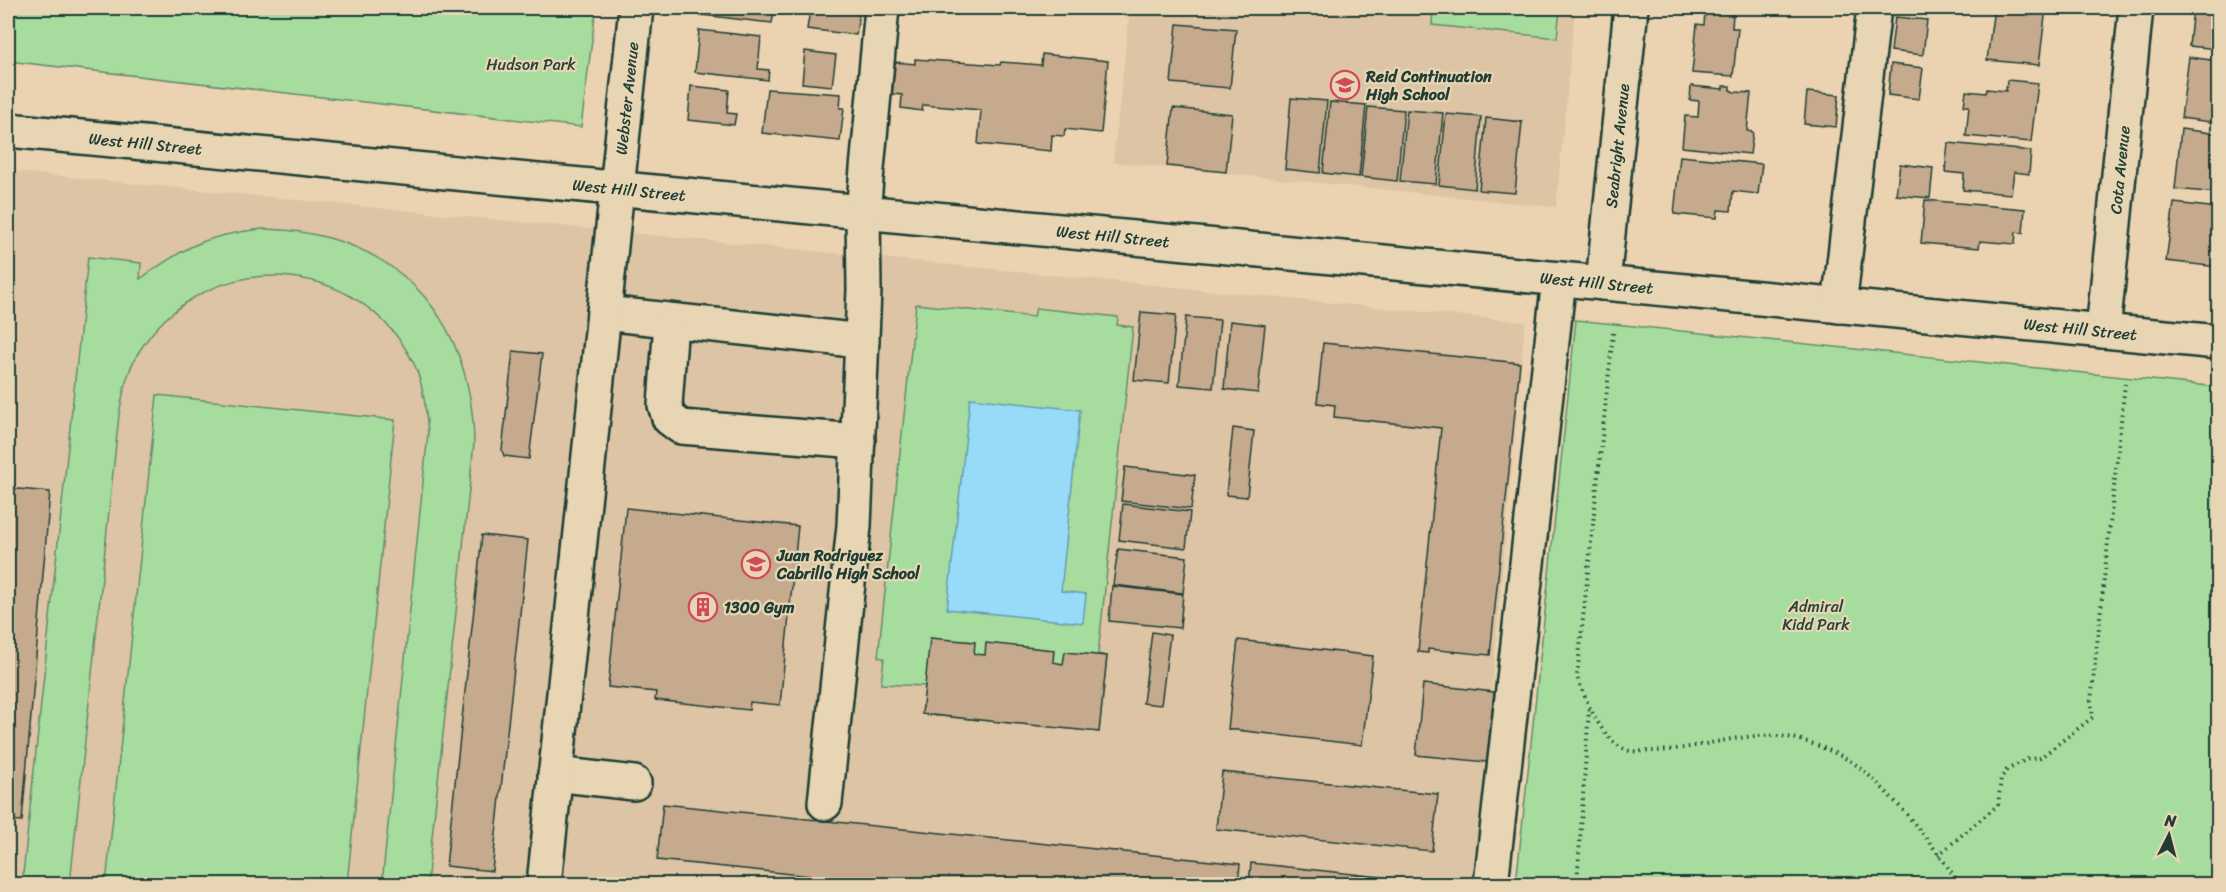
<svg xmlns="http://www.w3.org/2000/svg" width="2226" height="892" viewBox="0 0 2226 892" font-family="Sriracha,sans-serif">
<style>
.built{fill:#dcc4a4}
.green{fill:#a7dc9f;stroke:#638c6a;stroke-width:1.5}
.water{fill:#97dbf9;stroke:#679caa;stroke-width:1.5}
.building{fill:#c5aa8d;stroke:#1f3d34;stroke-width:1.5}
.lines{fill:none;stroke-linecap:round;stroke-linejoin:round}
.minor-casing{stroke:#1f3d34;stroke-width:38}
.path{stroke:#1f3d34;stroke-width:4;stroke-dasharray:1.5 4.5;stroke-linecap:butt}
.minor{stroke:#e7d5b3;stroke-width:33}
.labels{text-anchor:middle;stroke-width:4.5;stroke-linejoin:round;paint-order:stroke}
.park-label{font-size:16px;fill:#264539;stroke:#e7d5b3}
.poi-label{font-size:16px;font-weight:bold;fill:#1f3d34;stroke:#e7d5b3;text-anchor:start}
.street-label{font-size:16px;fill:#1f3d34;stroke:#e7d5b3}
</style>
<rect width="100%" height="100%" fill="#ebd3b1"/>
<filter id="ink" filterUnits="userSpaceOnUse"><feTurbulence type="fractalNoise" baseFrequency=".0167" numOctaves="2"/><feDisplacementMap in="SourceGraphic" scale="12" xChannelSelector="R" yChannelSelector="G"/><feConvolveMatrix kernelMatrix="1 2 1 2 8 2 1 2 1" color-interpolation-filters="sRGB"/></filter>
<g filter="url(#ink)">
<path class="built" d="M1130,8h445l-19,199 -443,-45z
M8,171l1517,151 -51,562h-1466z"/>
<path class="green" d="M8,8h588l-15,119 -573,-66z
M1433,8h127l-3,30 -125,-13z
M262,229c131,2 210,84 212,214l-47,441h-45l46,-451c-2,-22 -4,-46 -13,-67 -54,-113 -208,-121 -275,-16 -13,20 -17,42 -21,65l-49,469h-48l66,-627 53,6 -1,16c45,-32 65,-44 122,-50z
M916,304l118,13 2,-9 82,9 -1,8 16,2 -35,327 9,2 -8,76 -177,-18 4,-28 -45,-2 3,-26 -6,-1z
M1576,320l642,67v497h-702z
M157,395l238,25 -48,464h-241z"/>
<path class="water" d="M970,398l110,12 -19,181 25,3 -3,29 -136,-14z"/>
<path class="building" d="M694,8h81l-3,15 -78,-9z
M802,8h58l-4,27 -49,-6 3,-19z
M1178,8h34l-1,3z
M1994,8h52l-7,57 -52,-5z
M2193,8h25v41l-29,-3z
M1705,11l28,2 -1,15h6l-5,48 -41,-3 5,-49 7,1z
M1895,17l32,3 -4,35 -32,-4z
M1177,24l59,5 -6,59 -59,-5z
M699,30l62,7 -3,32 11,1 -1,10 -73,-8z
M805,51l31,4 -4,31 -30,-3z
M1042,54l66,7 -7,72 -36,-4 -1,7 -12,-1 -1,16 -73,-7 3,-34 -58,-5 -1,6 -21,-3 1,-13 -10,-1 3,-32 20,2v-5l85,6 1,-3 40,3z
M2189,57l29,4v62l-37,-5z
M1891,64l32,4 -4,31 -31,-4z
M2007,80l31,3 -7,59 -65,-6 3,-30h-5l2,-15 20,2 1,-4 19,2z
M691,86l38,4 -2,23 9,1 -2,11 -46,-5z
M1691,86l32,3v-3h7v4l4,2 17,1 -4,38 6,1 -3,22 -68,-7 3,-31 13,1 1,-16 -9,-1z
M767,89l74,5 -1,14h4l-4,33 -78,-8z
M1807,92l32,3 -3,32 -32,-3z
M1291,98l36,3 -7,72 -35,-4z
M1330,102l36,3 -7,72 -36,-4z
M1368,107l36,3 -7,71 -36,-4z
M1173,108l59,6 -6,58 -59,-6z
M1407,110l36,3 -7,71 -36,-3z
M1446,114l35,3 -6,72 -36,-4z
M1486,118l36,4 -7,71 -36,-3z
M2181,129l37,5v59l-43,-4z
M1948,143l83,8 -2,23 -15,-2 -3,22 -48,-4 1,-16 -19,-2z
M1680,156l82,8 -4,30 -25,-3 -2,20 -13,-1 -1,8 -43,-4z
M1900,164l33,4 -3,30 -34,-3z
M1925,200l100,9 -2,24 -7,-1 -1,12 -35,-3 -1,7 -58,-5z
M2174,203l44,5v59l-52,-6z
M1141,312l35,3 -7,68 -35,-3z
M1186,317l34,3 -7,68 -34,-3z
M1230,321l35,4 -7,68 -34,-4z
M1323,343l197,20 -30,292 -62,-6v4l-10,-1 23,-224 -107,-11 1,-12 -18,-2z
M513,351l29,3 -13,105 -25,-3 -2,-6z
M1233,428l21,3 -7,66 -21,-2z
M1125,467l70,8 -4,34 -70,-8z
M8,488l42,4 -28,329 -14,-1z
M1123,504l67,8 -4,36 -67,-8z
M626,508l172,18 -18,179 -30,-3 -1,8 -94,-10 1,-8 -48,-5z
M482,535l46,5 -36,331 -46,-5z
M1118,549l69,8 -4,36 -70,-8z
M1112,586l71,8 -3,34 -71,-7z
M1152,632l18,3 -9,70 -18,-2z
M930,638l45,4 -1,12 11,1 1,-12 68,7 -1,12 10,2 2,-12 42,4 -8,76 -177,-18z
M1238,640l135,16 -11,89 -134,-16z
M1423,684l71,8 -7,70 -71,-7z
M1222,772l216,22 -6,57 -216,-22z
M663,804l577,60 -2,20h-350l-231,-24z
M1251,863l147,16 -1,5h-148z"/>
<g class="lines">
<g class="minor-casing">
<g id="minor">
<path id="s1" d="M8,130l2210,212"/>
<path id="s2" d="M1603,283l28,-275"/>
<path d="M1839,306l35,-298"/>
<path d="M604,313l258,28"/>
<path d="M671,322l-6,83 4,13 12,9 177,14"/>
<path id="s3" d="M2103,331l33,-323"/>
<path d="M555,774l79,9"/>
<path d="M825,803l29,-277 10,-236 -1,-78 19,-204"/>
<path id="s4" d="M544,884l92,-876"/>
<path d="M1491,884l68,-605"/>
</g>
</g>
<path class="path" d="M1613,333l-36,343c8,23 26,69 53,75 7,1 16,0 23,0 49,-1 99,-25 148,-11 19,6 42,15 58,27 33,26 78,82 100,117
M1938,855l60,-50 3,-27 6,-8 20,-11 13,-1 53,-41 -2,-16 34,-317
M1577,884l12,-175"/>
<use href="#minor" class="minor"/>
</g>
</g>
<defs>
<g id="school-ring" transform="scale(1.5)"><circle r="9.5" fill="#e7d5b3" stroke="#d1495b" stroke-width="1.5"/><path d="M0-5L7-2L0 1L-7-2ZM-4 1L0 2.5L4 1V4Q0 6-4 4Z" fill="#d1495b"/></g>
<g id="building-ring" transform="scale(1.5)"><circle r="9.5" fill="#e7d5b3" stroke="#d1495b" stroke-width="1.5"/><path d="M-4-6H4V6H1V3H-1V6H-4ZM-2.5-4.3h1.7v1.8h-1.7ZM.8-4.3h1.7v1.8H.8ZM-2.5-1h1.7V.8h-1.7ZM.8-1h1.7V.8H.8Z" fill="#d1495b"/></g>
</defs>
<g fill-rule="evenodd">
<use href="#school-ring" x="1345" y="85"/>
<use href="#school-ring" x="756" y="564"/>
<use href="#building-ring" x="703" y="607"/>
</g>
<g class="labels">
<g class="park-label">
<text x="531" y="70">Hudson Park</text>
<text x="1816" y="612">Admiral<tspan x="1816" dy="18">Kidd Park</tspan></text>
</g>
<g class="poi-label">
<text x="1366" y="82">Reid Continuation<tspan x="1366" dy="18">High School</tspan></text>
<text x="777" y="561">Juan Rodriguez<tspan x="777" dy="18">Cabrillo High School</tspan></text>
<text x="724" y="613">1300 Gym</text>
</g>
<g class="street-label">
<text dy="6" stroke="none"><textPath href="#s4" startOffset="790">Webster Avenue</textPath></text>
<text dy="6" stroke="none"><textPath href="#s1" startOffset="138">West Hill Street</textPath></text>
<text dy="6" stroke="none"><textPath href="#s2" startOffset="138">Seabright Avenue</textPath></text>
<text dy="6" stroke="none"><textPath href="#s3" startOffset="162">Cota Avenue</textPath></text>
<text dy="6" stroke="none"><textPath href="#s1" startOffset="624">West Hill Street</textPath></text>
<text dy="6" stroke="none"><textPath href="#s1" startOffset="1110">West Hill Street</textPath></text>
<text dy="6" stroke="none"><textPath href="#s1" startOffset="1596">West Hill Street</textPath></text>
<text dy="6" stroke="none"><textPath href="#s1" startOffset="2082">West Hill Street</textPath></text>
</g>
</g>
<rect width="2226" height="892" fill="none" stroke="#e7d5b3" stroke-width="30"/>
<rect x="15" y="15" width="2196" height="862" fill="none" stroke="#1f3d34" stroke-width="2" filter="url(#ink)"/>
<g transform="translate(2169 835) rotate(6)" stroke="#e7d5b3" stroke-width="4.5" paint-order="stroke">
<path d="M0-4.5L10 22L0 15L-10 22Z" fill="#1f3d34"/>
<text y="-9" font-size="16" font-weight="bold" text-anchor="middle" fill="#1f3d34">N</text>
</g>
</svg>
